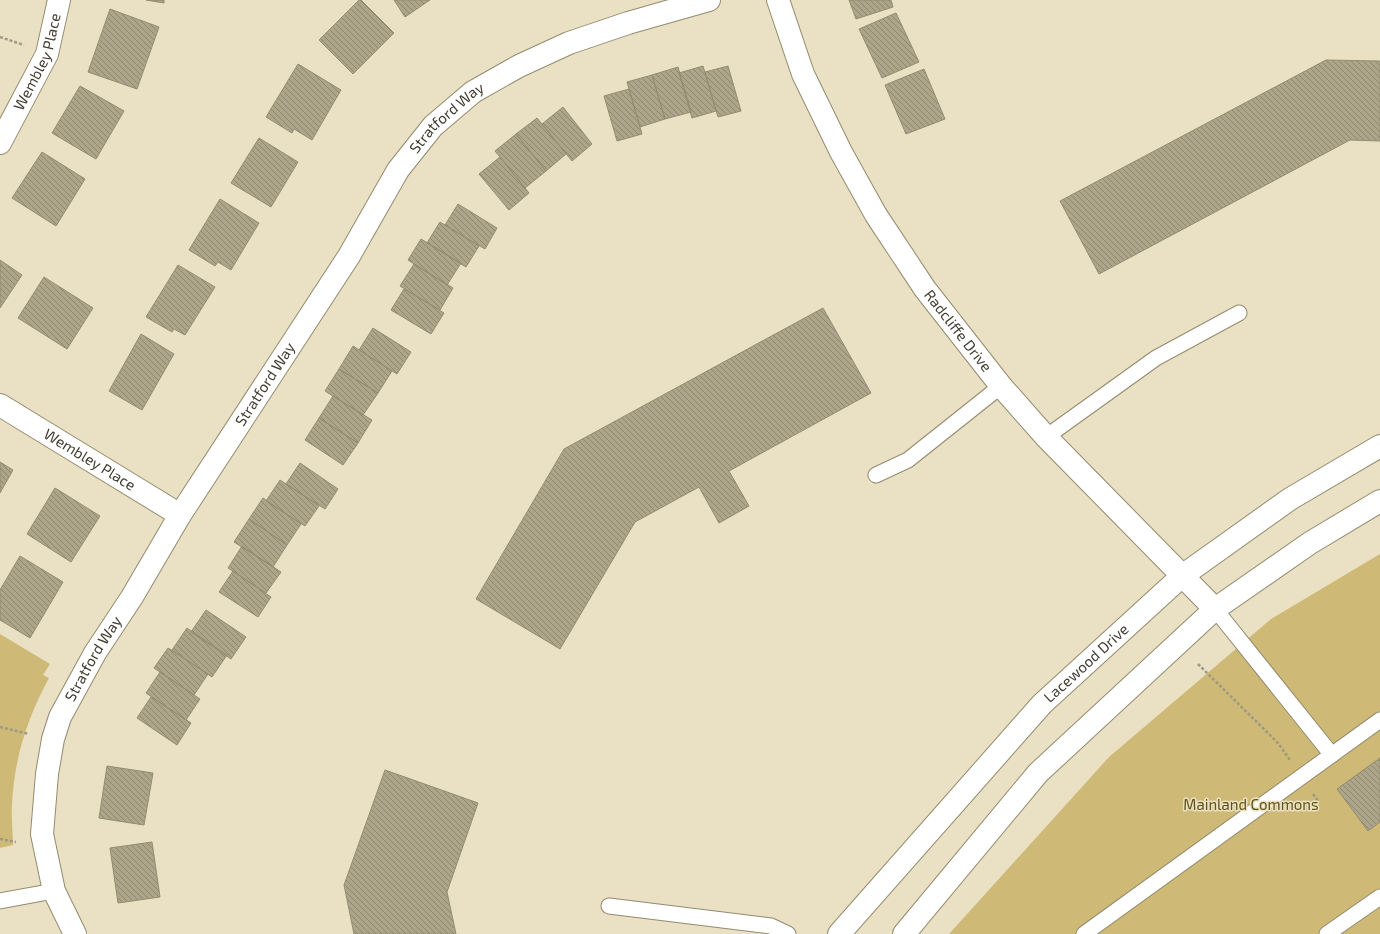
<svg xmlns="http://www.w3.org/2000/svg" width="1380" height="934" viewBox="0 0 1380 934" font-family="'Exo 2',sans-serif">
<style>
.green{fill:#ceba76}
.building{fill:url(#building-back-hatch);stroke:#938c70}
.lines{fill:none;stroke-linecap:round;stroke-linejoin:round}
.service-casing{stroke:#928b6f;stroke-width:17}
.minor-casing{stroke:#928b6f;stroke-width:24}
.tertiary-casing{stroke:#928b6f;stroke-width:24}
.secondary-casing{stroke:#928b6f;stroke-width:24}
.path{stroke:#9f9983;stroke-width:2.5;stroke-dasharray:3 2;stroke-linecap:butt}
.service{stroke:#fff;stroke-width:15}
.minor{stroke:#fff;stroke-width:22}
.tertiary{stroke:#fff;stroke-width:22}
.secondary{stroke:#fff;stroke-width:22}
.labels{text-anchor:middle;stroke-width:3;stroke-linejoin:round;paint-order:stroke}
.street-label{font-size:15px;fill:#403d31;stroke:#eae1c4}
.park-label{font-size:15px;fill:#615113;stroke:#eae1c4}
</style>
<defs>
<pattern id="building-back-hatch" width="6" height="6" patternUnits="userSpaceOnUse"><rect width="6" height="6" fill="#ada589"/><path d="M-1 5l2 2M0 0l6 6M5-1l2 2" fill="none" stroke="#8e8871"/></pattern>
</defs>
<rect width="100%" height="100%" fill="#eae1c4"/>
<path class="green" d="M1380,554v380h-431l160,-177 162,-138z
M0,634l50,30 -7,11 6,3c-22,40 -35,82 -37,127 -1,13 1,27 1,40l-13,3z"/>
<path class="building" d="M146,0h18v3z
M359,0h2l33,33 -41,41 -34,-34z
M394,0h36l-25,17z
M849,0h42l2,7 -37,12z
M110,9l49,18 -22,62 -49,-17z
M896,13l23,49 -37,16 -23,-49z
M1326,60l54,1v80l-30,-1 -251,134 -39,-73z
M298,64l43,26 -29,50 -18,-11 -2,4 -26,-16z
M703,66l13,45 -24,7 -13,-45z
M728,66l13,45 -23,6 -13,-45z
M678,67l13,45 -26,7 -13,-44z
M924,69l21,50 -39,15 -21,-49z
M652,75l13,44 -25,8 -13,-45z
M80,86l44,25 -28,48 -44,-26z
M629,89l13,45 -25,7 -13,-45z
M563,107l29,37 -20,17 -30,-37z
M537,118l29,36 -20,17 -30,-37z
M516,134l30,37 -21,17 -30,-37z
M259,138l39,24 -27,45 -40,-24z
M42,152l43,27 -29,47 -44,-28z
M500,157l29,36 -20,17 -30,-36z
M220,199l39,24 -28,47 -13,-8 -3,4 -26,-16z
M458,204l39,24 -12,21 -40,-24z
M440,222l39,24 -13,21 -39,-24z
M421,239l40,24 -14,22 -39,-25z
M0,260l22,15 -22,33z
M414,264l39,24 -13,22 -40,-24z
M178,265l37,22 -30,48 -11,-6 -2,3 -26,-15z
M44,277l49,31 -26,41 -49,-31z
M404,289l40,24 -13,21 -40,-24z
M823,308l48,85 -142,78 20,35 -30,17 -20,-36 -64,35 -75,127 -84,-50 88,-150z
M373,328l38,24 -14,22 -38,-24z
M141,334l33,20 -32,56 -33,-19z
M353,346l39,25 -14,22 -39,-24z
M339,369l39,24 -15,22 -38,-24z
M333,396l39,24 -14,23 -39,-25z
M319,418l39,25 -15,22 -38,-25z
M0,462l13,8 -13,23z
M300,463l38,26 -13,20 -39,-25z
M280,480l39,26 -14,20 -39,-25z
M55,488l45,28 -29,46 -44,-28z
M263,498l38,26 -14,21 -38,-26z
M249,519l38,26 -14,22 -39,-25z
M242,546l39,26 -15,21 -38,-25z
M20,556l43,26 -33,56 -30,-18v-30z
M233,571l38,26 -13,20 -39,-25z
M206,610l40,27 -15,22 -40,-27z
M187,628l40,27 -15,22 -40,-27z
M168,648l40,26 -14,21 -40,-27z
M160,672l40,27 -14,21 -40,-27z
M151,697l40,26 -14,22 -40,-27z
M1380,758v64l-12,9 -31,-42z
M107,766l46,7 -9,52 -45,-7z
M385,770l93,33 -31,89 9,42h-102l-10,-49z
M152,842l8,55 -42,6 -8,-55z"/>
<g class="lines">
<g class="service-casing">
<path id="service" d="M1046,437l110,-79 83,-45
M876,475l32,-15 93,-74
M1215,609l117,146
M0,901l54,-10
M609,906l162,20 17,8
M1084,934l296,-214
M1327,934l53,-37"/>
</g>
<g class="minor-casing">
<g id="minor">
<path id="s1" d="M0,143l47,-89 12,-54"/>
<path id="s2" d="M0,405l180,110"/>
<path id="s3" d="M75,934l-21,-43 -12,-57 5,-60 6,-35 7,-22 35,-64 37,-56 48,-82 169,-259 49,-86 35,-44 40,-34 46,-26 50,-23 59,-20 81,-23"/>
</g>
</g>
<g class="tertiary-casing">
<g id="tertiary">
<path id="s4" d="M778,0l25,74 38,78 35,63 49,74 76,97 45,51 169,172"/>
</g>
</g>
<g class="secondary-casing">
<g id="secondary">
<path id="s5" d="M839,934l203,-230 140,-128 108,-77 90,-53"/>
<path d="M904,934l134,-161 177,-164 95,-66 70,-42"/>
</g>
</g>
<path class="path" d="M0,37l24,8
M1198,664l80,79 12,17
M0,727l29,7
M1313,794l6,8
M0,839l16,3"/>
<use href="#service" class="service"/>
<use href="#minor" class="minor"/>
<use href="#tertiary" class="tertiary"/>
<use href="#secondary" class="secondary"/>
</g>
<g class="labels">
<g class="street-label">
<text dy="5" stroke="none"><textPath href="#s1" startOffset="90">Wembley Place</textPath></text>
<text dy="5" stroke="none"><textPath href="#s3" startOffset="940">Stratford Way</textPath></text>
<text dy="5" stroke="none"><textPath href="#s4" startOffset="379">Radcliffe Drive</textPath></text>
<text dy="5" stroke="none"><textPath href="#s3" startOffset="616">Stratford Way</textPath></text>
<text dy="5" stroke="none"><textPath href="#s2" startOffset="105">Wembley Place</textPath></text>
<text dy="5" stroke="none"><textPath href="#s3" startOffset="292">Stratford Way</textPath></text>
<text dy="5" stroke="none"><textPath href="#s5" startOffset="367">Lacewood Drive</textPath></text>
</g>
<g class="park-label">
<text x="1251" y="810">Mainland Commons</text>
</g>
</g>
</svg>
